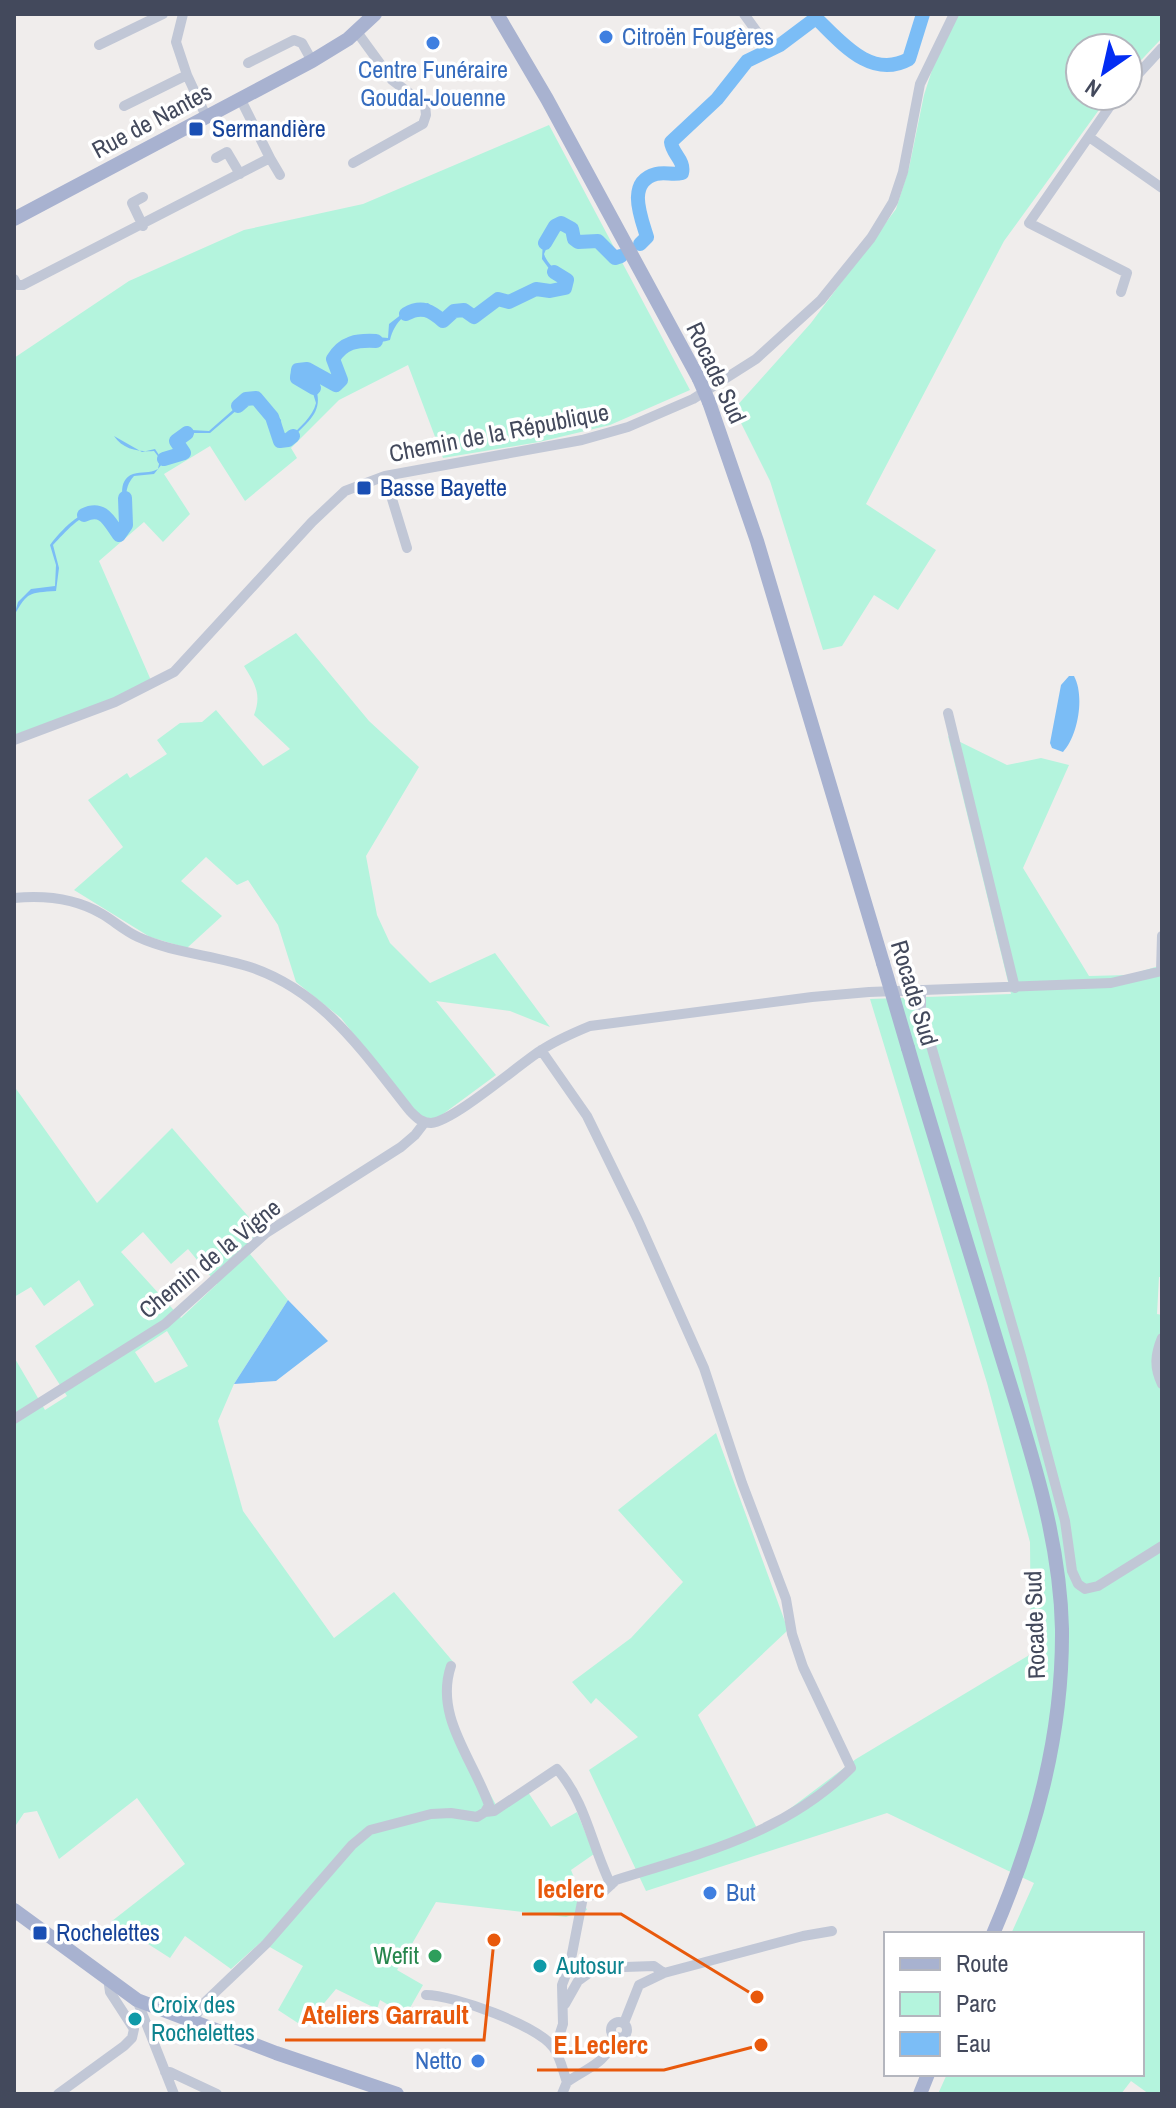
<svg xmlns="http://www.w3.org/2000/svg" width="1176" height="2108" viewBox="0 0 1176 2108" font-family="'Archivo Narrow',sans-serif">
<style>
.green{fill:#b4f4dd;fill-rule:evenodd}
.water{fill:#7bbdf6}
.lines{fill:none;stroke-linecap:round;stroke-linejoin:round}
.river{stroke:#7bbdf6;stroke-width:14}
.minor{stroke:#c1c7d6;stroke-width:10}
.major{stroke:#a8b2d0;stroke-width:14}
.major-bridge{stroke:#a8b2d0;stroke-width:14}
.shop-dot{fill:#3f7fe0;stroke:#fff;stroke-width:3}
.transit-dot{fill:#1a4fb4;stroke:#fff;stroke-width:3}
.leisure-dot{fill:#2e9e5b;stroke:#fff;stroke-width:3}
.culture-dot{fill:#0f9aa8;stroke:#fff;stroke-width:3}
.labels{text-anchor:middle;stroke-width:7;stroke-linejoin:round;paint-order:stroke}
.shop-label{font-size:24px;fill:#366cbe;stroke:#fff;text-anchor:start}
.street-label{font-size:24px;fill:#43495c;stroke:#fff}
.transit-label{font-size:24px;fill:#164399;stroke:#fff;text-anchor:start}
.leisure-label{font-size:24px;fill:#27864d;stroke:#fff;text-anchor:end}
.culture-label{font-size:24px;fill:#0d838f;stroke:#fff;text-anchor:start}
.leader{fill:none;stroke:#e8590c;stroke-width:3}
.callout-dot{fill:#e8590c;stroke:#fff;stroke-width:3}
.callout-label{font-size:26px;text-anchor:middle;font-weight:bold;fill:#e8590c;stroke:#fff;stroke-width:7;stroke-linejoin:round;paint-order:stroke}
</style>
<rect width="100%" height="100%" fill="#f0edec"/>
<path class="green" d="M958,14h204v24l-34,36v-26h-48v48h29l-105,145 -138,263 70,46 -38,60 -24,-15 -32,51 -19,4 -53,-169 -36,-72 77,-86 85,-114 13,-41 15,-73 9,-28z
M549,125l141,265 -80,35 -71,17 -96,16 -35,-93 -69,35 -48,48 6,10 -52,43 -35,-55 -46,28 26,40 -27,28 -19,-20 -45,39 54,124 -139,50v-377l115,-77 115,-51 119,-26z
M296,633l73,88 50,46 -53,89 11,59 13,28 40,40 65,-30 55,74 -40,-16 -74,-10 60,74 -57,42 -11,2 -12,-5 -75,-96 -45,-36 -18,-57 -30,-45 -11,5 -31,-28 -25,24 41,35 -35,32 -37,-11 -76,-47 49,-43 -35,-47 39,-27 3,5 37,-24 -10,-14 23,-17 22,-1 14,-12 47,56 27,-17 -36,-34c8,-21 1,-31 -10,-49z
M948,736l59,29 34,-7 28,7 -46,103 66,108 40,-1 33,-10v312h-3l-2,37 5,1v779h-13l-18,-13 -10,13h-183l9,-20h195v-140h-131l23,-51 -147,-70 -241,78 -57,-121 49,-33 -42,-39 -5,6 -19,-22 59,-44 52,-56 -65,-72 98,-77 72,197 -90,85 61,117 97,-73 175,-105 -1,-112 -43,-159 -117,-384 141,-5z
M14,1086l83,117 75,-75 94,109 -16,17 38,46 -54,84 -16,37 25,90 91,127 60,-46 61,72c-2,11 -5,21 -5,31 0,38 29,77 46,110l28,-19 27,41 26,-15 17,42 -23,16 16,40 -21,7 -130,-15 -39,68 26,15 -17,30 -26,-15 -3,9 -41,-20 -32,38 -26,-17 25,-44 -42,-24 -30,27 -46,-33 -15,22 -58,-37 73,-57 -48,-66 -78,61 -22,-48 -13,2 -10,15v-471l31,53 22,-14 -32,-50 59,-41 -15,-25 -35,26 -13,-19 -17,10zM143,1232l28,32 17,-15 29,35 -36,34 -60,-66zM167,1331l21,35 -33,17 -20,-31z"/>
<path class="water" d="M552,227l3,2 -11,25c5,15 19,18 26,29l-2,6 -16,4 -11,-5 -32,15 -11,-4 -7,10 -16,9 -8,-8 -12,2 -10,11 -16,-13c-20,-2 -34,10 -39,30 -24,8 -38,-8 -55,21l9,20 -7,6c-11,-9 -23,-22 -38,-16l-2,6 19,12c8,25 -11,34 -25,51l-11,1 -4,-21 -18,-22 -6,-1 -42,36h-20l-9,4 -3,8 8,5v7l-20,2 -12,15 -20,2c-18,20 4,37 -12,59l-1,2 -17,-23c-21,-5 -37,17 -51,31l6,23 -3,23c-27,2 -28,0 -42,25l4,-14 13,-13 24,-3 1,-21 -6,-20c12,-16 29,-33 49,-37l9,3 13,19 7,-9c-3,-13 -14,-40 5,-47 9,-3 16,0 25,-5l2,-10 -6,-8c-14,1 -31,-1 -40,-15l28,16 13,-3 6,9 22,-3 1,-4 -10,-7 2,-8 15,-6 18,1 42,-37h8l22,26 1,19 8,-1c9,-11 23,-21 26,-35l-5,-16 -16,-4 -5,-5 2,-10c22,-7 30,7 47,16l4,-7 -13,-14 18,-22h8l10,-5 22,2 1,-14 22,-17 17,-4 17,16 9,-11 16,-1 6,8 11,-7 8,-11 20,3 26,-16 14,6 12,-4v-6l-17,-10 -8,-11 1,-18z
M1069,676h5c11,20 4,60 -11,76l-11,-4 -2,-5 11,-58z
M288,1300l40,41 -52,40 -42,3z"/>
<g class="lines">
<path class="river" d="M545,243l10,-17 6,-3 11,6 2,10 4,3 20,-1 17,17 6,-2
M640,244l7,-7c-6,-20 -21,-55 9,-63 8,-2 18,1 26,-1 3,-13 -10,-19 -11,-31l46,-43 30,-38 33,-16 36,-27c25,24 55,62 93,41l14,-45
M406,314c16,-9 25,-3 37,7l11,-10 10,-1 10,7 24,-18 11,3 27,-13 14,2 15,-3 2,-8 -13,-8
M314,388l-17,-10 1,-8 9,-1 29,16 5,-5 -8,-21c10,-17 24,-19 43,-18
M238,406l8,-7 10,-1 16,19 8,24 8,-1 5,-4
M164,459l20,-6 -8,-12 11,-8
M84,515c19,-9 25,6 35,20l7,-10 -1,-27"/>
<path class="minor" d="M183,14l-7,28 11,33 19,41
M744,14l13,18
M99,45l64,-31
M248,63l46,-23 8,3 10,18
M1128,85l34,-37
M1117,96l-88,127 98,50 -6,19
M124,106l63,-31
M1089,137l73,51
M216,158l11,-6 13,22
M270,158l10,17
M353,163l70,-39 3,-9 -1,-10 -33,-25 -35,-48
M143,226l-11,-23 11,-6
M14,279l3,6h6l247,-127 -30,-60
M385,476l22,72
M948,713l67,275
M14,740l101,-38 59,-30 138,-150 33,-31 40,-15 197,-36 46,-13 65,-28 63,-40 65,-59 50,-62 22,-36 10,-30 17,-88 34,-70
M14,898c31,-3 61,0 88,16 12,7 23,17 36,23 35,16 75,18 112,30 74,25 113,85 160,144 6,6 11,12 21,12 23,-2 86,-57 109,-72 16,-11 33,-18 50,-25l222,-29 57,-5 242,-9 51,-12
M1161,971l1,-35
M921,990v21l100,345 44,165 7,50 6,13 7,5 13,-3 64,-40
M541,1050l46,66 51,104 66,148 38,115 44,116 6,35 11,33 48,101c-67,66 -149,85 -235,112l-14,13 -19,4 -13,67 -8,21 1,39 -8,25
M1162,1338c-7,17 -8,29 0,46
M14,1419l151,-95 101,-91 135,-86 14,-12 10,-13
M485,1812l9,-1 63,-42c29,33 35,78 54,116
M426,1995c27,0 111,30 127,52 7,9 10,24 14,35l-5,12
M137,2000l37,94
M565,2004l13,-23 18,-13 58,-2 10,7
M611 2030a8 8 0 1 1 16 0a8 8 0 1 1-16 0Z
M191,2023l14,-21 61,-58 86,-99 18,-15 61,-16 20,-1 26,4 8,-5 4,-7c-16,-46 -55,-89 -38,-139
M624,2023l15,-38 25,-12 139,-37 29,-5
M165,2072h5l47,22
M567,2082c25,-17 35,-16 50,-45
M58,2094l66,-48 8,-8 2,-9 -24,-37 -2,-14"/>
<path class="major" d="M497,14l50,85 152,280
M14,219l298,-158 36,-22 27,-25
M709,402l48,139 126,422
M908,1048c29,99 60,198 90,297 28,92 62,186 64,284 1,107 -27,207 -69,305
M14,1910l123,90 139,53 121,41
M920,2094l8,-20"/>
<path class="major-bridge" d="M699,379l10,23
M883,963l25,85"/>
</g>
<g class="shop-dot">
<circle cx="606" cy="37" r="8"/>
<circle cx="433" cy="43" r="8"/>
<circle cx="710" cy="1893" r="8"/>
<circle cx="478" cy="2061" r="8"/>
</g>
<g class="transit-dot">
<rect x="188" y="121" width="16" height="16" rx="4"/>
<rect x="356" y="480" width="16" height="16" rx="4"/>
<rect x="32" y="1925" width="16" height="16" rx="4"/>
</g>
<circle class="leisure-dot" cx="435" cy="1956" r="8"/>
<g class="culture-dot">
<circle cx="540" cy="1966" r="8"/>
<circle cx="135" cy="2019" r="8"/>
</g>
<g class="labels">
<g class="shop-label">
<text x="622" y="45">Citroën Fougères</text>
<text x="433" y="78" text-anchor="middle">Centre Funéraire<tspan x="433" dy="28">Goudal-Jouenne</tspan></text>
<text x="726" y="1901">But</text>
<text x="462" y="2069" text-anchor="end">Netto</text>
</g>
<g class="street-label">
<text transform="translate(152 121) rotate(-28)" y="8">Rue de Nantes</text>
<text transform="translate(716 373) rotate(65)" y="8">Rocade Sud</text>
<text transform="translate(499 433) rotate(-11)" y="8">Chemin de la République</text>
<text transform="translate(914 993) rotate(73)" y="8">Rocade Sud</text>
<text transform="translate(210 1259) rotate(-39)" y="8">Chemin de la Vigne</text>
<text transform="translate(1035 1625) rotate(-92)" y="8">Rocade Sud</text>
</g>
<g class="transit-label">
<text x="212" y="137">Sermandière</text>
<text x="380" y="496">Basse Bayette</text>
<text x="56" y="1941">Rochelettes</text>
</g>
<g class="leisure-label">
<text x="419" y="1964">Wefit</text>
</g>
<g class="culture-label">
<text x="556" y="1974">Autosur</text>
<text x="151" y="2013">Croix des<tspan x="151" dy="28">Rochelettes</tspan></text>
</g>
</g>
<path class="leader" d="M757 1997L621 1914H522M494 1940L484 2040H285M761 2045L664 2070H537"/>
<g class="callout-dot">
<circle cx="757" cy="1997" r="8"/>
<circle cx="494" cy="1940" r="8"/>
<circle cx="761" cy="2045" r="8"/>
</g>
<g class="callout-label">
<text x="571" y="1898">leclerc</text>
<text x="385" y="2024">Ateliers Garrault</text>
<text x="601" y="2054">E.Leclerc</text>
</g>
<rect width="1176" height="2108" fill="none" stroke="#43495c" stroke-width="32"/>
<rect x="884" y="1932" width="260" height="144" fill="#ffffff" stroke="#b4b6be" stroke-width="2"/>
<rect x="900" y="1958" width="40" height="12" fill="#a8b2d0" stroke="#b4b6be" stroke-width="2"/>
<text x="956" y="1972" font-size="24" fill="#43495c">Route</text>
<rect x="900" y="1992" width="40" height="24" fill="#b4f4dd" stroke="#b4b6be" stroke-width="2"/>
<text x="956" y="2012" font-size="24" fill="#43495c">Parc</text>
<rect x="900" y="2032" width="40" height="24" fill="#7bbdf6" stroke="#b4b6be" stroke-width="2"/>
<text x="956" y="2052" font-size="24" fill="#43495c">Eau</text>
<g transform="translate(1104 72) rotate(214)"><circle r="38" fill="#ffffff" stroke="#b4b6be" stroke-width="2"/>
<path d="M0-6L14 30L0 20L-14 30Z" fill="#032df3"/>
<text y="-12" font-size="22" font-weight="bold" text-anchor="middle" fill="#43495c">N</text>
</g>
</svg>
